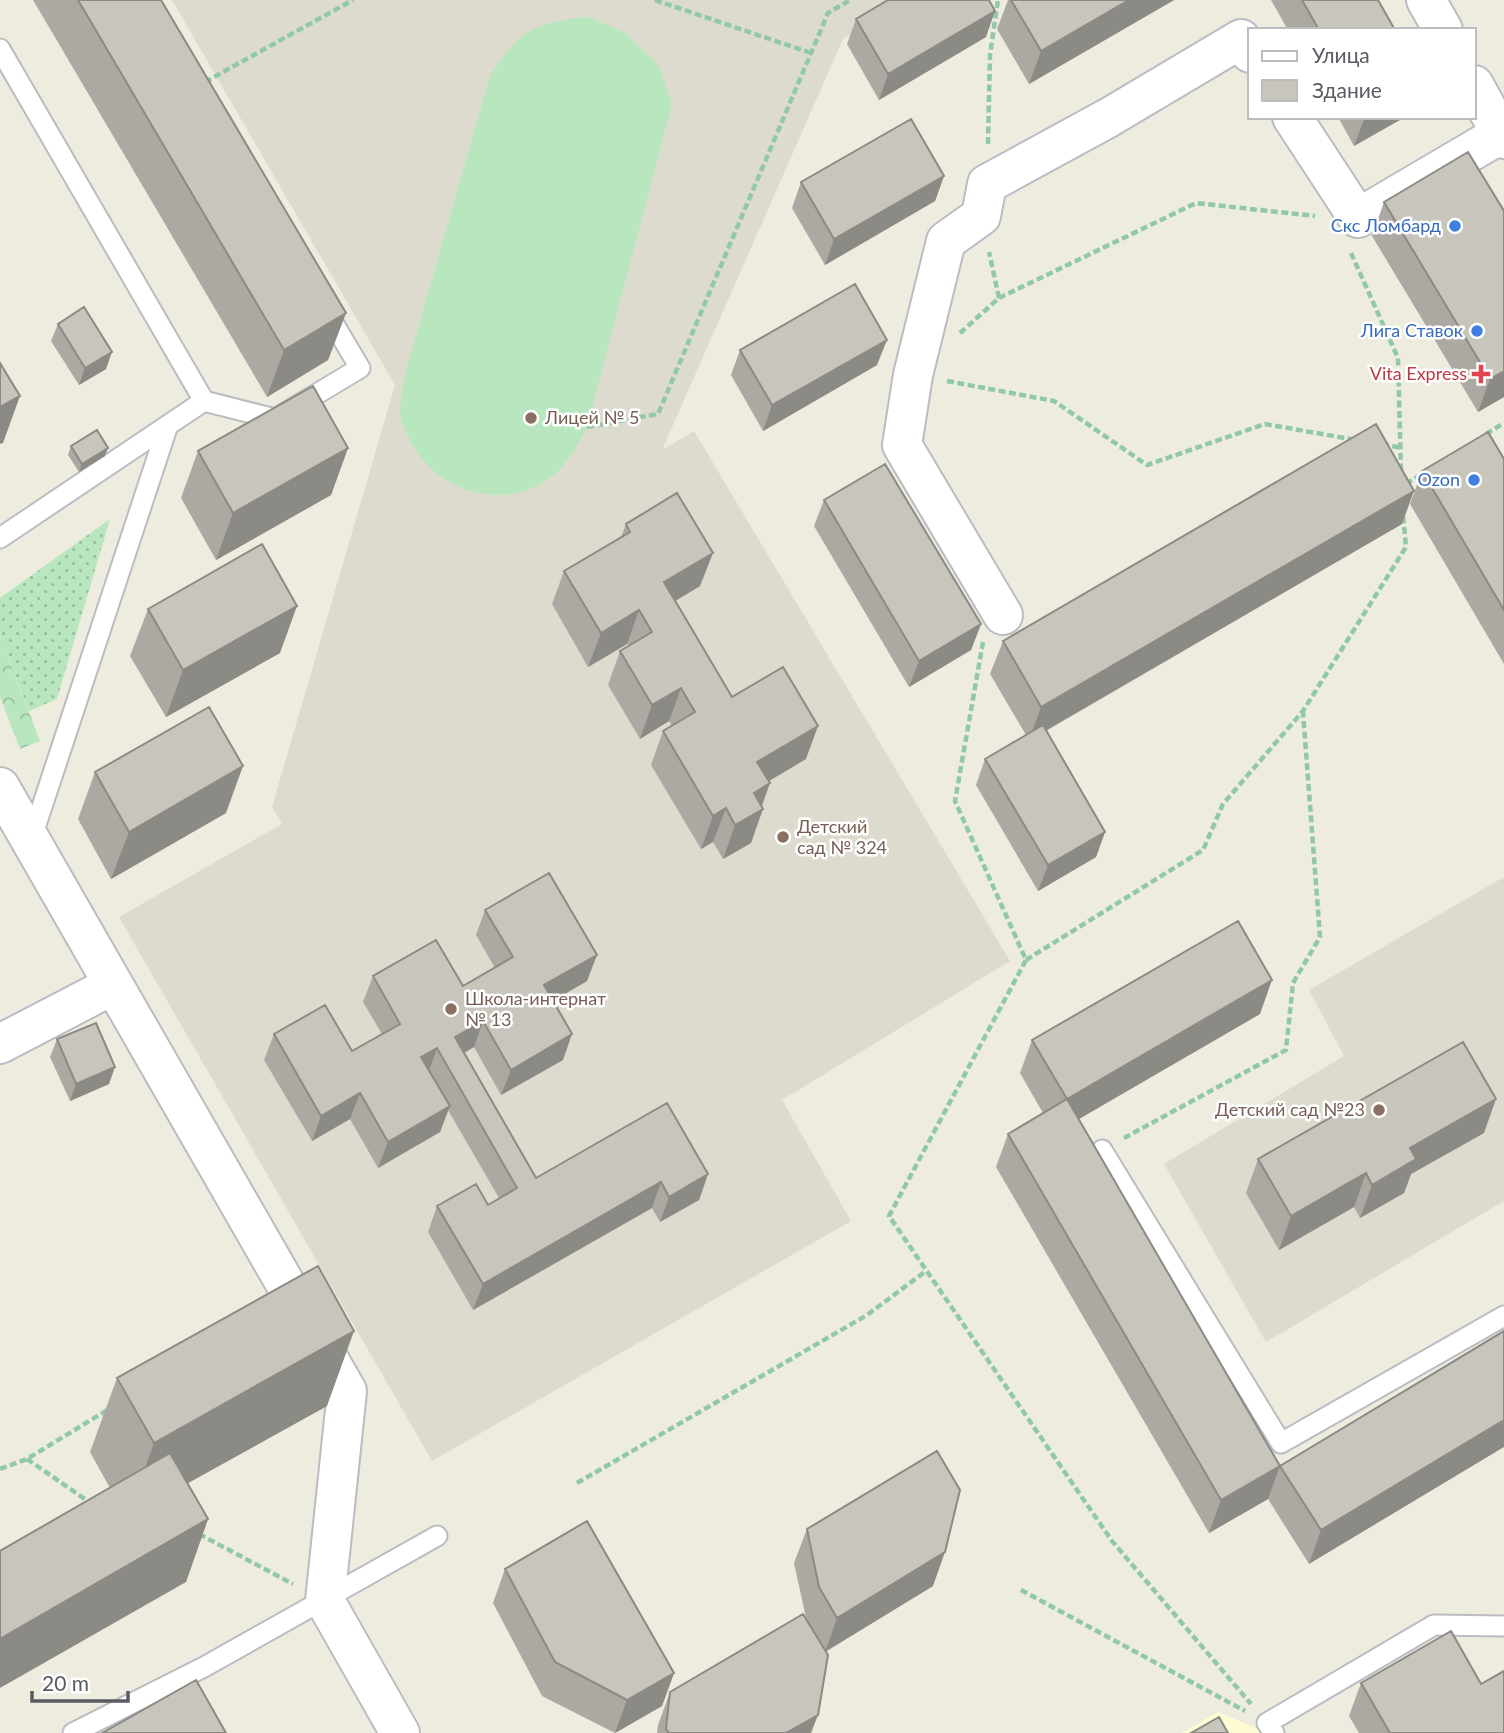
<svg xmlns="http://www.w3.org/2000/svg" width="1504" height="1733" viewBox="0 0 1504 1733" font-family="Lato,sans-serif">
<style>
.commercial{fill:#fffbd2}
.education{fill:#dcdbce}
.grass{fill:url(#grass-dots)}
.forest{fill:url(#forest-crowns)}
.garden{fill:#b8e7bf}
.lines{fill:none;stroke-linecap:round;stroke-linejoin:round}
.lane-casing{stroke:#babcc2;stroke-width:23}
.street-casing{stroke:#babcc2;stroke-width:42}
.path{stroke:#91c8a9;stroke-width:4.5;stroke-dasharray:7 3.5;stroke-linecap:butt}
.lane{stroke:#fff;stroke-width:19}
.street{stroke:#fff;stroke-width:38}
.wall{fill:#aca9a2}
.shaded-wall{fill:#8c8a84}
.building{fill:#c8c5bc;stroke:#8c8a84;stroke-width:2}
.shop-dot{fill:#3f7fe0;stroke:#fff;stroke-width:2.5}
.health-dot{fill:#e0444e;stroke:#fff;stroke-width:2.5}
.education-dot{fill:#8d6e63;stroke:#fff;stroke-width:2.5}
.labels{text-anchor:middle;stroke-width:5;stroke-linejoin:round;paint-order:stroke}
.shop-label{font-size:18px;fill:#366cbe;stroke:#fff;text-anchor:end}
.health-label{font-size:18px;fill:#be3a42;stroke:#fff;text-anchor:end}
.education-label{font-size:18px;fill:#785e54;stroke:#fff;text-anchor:start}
</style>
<defs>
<pattern id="grass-dots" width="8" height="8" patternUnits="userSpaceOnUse" patternTransform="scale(1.75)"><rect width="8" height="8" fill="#b8e7bf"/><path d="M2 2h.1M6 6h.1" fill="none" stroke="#98be9f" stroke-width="1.8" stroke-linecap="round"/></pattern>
<pattern id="forest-crowns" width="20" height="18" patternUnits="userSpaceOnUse" patternTransform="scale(1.75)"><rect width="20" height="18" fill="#b8e7bf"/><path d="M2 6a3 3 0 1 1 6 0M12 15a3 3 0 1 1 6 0" fill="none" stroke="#98be9f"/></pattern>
</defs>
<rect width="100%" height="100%" fill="#edecdf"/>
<path class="commercial" d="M1218,1712l47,20 1,1h-84z"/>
<path class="education" d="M172,0h737l-66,39 -181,411 32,-19 316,530 -228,139 69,121 -419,240 -313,-544 163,-93 -10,-17 123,-422z
M1504,877v324l-238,141 -102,-178 180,-108 -35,-66z"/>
<path class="grass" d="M110,519l-53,180 -28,12 -29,-75v-38z"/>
<path class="forest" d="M0,636l40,105 -20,8 -20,-52z"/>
<path class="garden" d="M589,17l36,16 34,33 13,38 -85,323c-11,21 -22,42 -43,55 -49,30 -115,5 -136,-46 -3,-6 -7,-13 -8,-20 0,-12 3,-26 4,-38l86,-302c29,-46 45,-54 99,-59z"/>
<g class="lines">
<g class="lane-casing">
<path id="lane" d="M0,49l204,352
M0,538l204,-137 71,18 85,-51 -35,-59
M31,840l137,-415
M1102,1150l179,293 223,-127
M73,1733l131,-66 233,-131
M1274,1733l-7,-10 167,-98 70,1"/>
</g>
<g class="street-casing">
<path id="street" d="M1426,0l17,30
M1474,85l30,54
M1292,117l66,101 143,-84
M1003,615l-101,-170 11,-70 33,-134 35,-25 6,-32 121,-66 133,-79 9,14
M0,787l347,604 -22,210 75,132
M0,1044l113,-59"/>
</g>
<path class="path" d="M655,0l156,53
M205,82l148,-82
M988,144l2,-89 8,-55
M1351,253l47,105 3,114
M999,298l197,-95 119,13
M960,333l39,-35 -10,-46
M947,381l107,20 93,64 118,-41 91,16
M587,427l71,-13 170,-401 22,-13
M1486,434l18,-11
M1382,444l20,4
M1406,484l19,-12
M983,642l-28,159 71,159 -137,256 223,325 139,163
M1026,960l177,-110 20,-46 80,-93 103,-164 -3,-33
M1124,1138l162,-88 7,-67 27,-46 -17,-225
M27,1459l65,45
M0,1469l27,-10 82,-50
M577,1483l290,-168 59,-44
M199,1534l94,50
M1021,1590l224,121"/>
<use href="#lane" class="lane"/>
<use href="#street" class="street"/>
</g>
<path class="wall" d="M33,0h128l185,313 -18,47 -61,37z
M1008,0h166l-145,84 -32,-55z
M1271,0h107l17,30h-107z
M856,19l130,18 -107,63 -32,-56z
M1338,117h67l-51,29z
M944,176l-9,25 -110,64 -33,-57 9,-26z
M1384,202l120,195 -26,15 -106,-176z
M58,324l48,45 -27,16 -28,-44z
M740,350l137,15 -114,66 -32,-56z
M71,446l34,10 -26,16 -11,-17z
M348,448l-17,47 -115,65 -35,-62 17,-47z
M1504,459v205l-94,-160 12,-33z
M824,500l157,124 -10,26 -62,37 -95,-161z
M626,524l74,62 -25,15 57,96 74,62 -37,22 -18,62 -28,16 -10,-17 -12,7 -50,-84 12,-34 9,-5 -3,-5 -29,18 -32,-54 12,-34 9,-5 -2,-2 -39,23 -36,-63 12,-33 57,-34z
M1402,524l-356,207 59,101 -9,25 -58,34 -62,-106 9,-26 41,-24 -36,-61 13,-33z
M148,609l132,44 -114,64 -36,-61z
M95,772l131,41 -115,66 -33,-60z
M485,910l102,71 -34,20 10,59 -62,35 -27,-48 -10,6 72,125 172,-4 -9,26 -39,22 -8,-14 -179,102 -45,-78 9,-26 51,-1 11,-7 -51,-88 -8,22 -62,36 -28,-49 -38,22 -48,-81 10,-26 78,17 30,-17 -19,-32 10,-26 90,10 32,-18 -19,-33z
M1260,1014l-182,105 202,347 224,-135 -195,233 -41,-65 -59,34 -213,-366 12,-33 35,-21 -23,-40 12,-33z
M57,1039l52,45 -39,17 -20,-44z
M1484,1133l-73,41 -7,19 -44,25 -6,-11 -75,43 -33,-57 12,-34z
M117,1378l210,28 -140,77 21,36 -22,63 -76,-94 -20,-36z
M807,1529l126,57 -107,65 -15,82h-154l1,-8 12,-33 136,-74 -12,-55z
M505,1569l169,104 -12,33 -47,27 -73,-37 -49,-93z
M1361,1683l143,50h-145l-10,-17z"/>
<path class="shaded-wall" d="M1129,0h45l-145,84 12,-33z
M995,11l-9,26 -107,63 9,-26z
M1365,117h40l-51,29z
M944,176l-9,25 -110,64 9,-26z
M346,313l-18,47 -61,37 17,-47z
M887,340l-10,25 -114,66 9,-26z
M112,352l-6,17 -27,16 6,-17z
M1504,371v26l-26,15 12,-33z
M20,396l-17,47 -3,1v-37z
M108,448l-3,8 -26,16 3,-8z
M348,448l-17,47 -115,65 17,-47z
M1414,491l-12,33 -373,216 12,-33z
M713,553l-13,33 -48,29 12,-33z
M297,606l-17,47 -114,64 17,-47z
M639,610l-12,34 -39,23 13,-34z
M981,624l-10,26 -62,37 10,-26z
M681,688l-12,33 -29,18 12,-34z
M818,726l-12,33 -61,36 12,-33z
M243,766l-17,47 -115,66 18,-47z
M770,783l-10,28 3,-2 -12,34 -28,16 12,-34 19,-32z
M726,808l-13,34 -12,7 12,-33z
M1105,832l-9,25 -58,34 10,-26z
M597,955l-10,26 -52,30 9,-26z
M1272,980l-12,34 -205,119 12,-34z
M483,1021l-9,26 -28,16 9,-26z
M572,1034l-9,26 -62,35 10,-25z
M437,1048l-9,26 -7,-17z
M115,1067l-6,17 -39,17 6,-17z
M360,1093l-10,26 -38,22 9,-25z
M1496,1099l-12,34 -73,41 -7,19 -44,25 12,-33 38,-37z
M450,1106l-10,26 -62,36 10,-26z
M1366,1173l-12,34 -75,43 12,-34z
M708,1174l-9,26 -39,22 9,-25z
M661,1182l-9,26 -179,102 10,-26z
M354,1331l-27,75 -200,111 27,-74z
M1504,1420v27l-195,117 12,-34z
M1280,1466l-12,33 -59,34 12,-33z
M208,1519l-22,63 -186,106v-49z
M945,1552l-12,34 -108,66 12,-34z
M674,1673l-12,33 -47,27 12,-33z
M818,1715l-7,18h-25z"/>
<path class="building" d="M78,0h83l185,313 -62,37z
M888,0h101l6,11 -107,63 -32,-55z
M1011,0h118l-88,51z
M1302,0h76l17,30h-76z
M911,119l33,57 -110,63 -33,-57z
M1468,152l36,59v160l-14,8 -106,-177z
M855,284l32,56 -115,65 -32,-55z
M84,307l28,45 -27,16 -27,-44z
M0,363l20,33 -20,11z
M313,386l35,62 -115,65 -35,-62z
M1376,424l38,67 -373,216 -38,-66z
M97,430l11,18 -26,16 -11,-18z
M1488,432l16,27v151l-82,-139z
M885,464l96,160 -62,37 -95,-161z
M677,493l36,60 -49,29 68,115 51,-30 35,59 -61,36 13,21 -16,10 9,16 -28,16 -9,-17 -13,8 -50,-85 32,-19 -14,-24 -29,17 -32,-54 32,-19 -13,-22 -38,23 -37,-62 66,-39 -4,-8z
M262,544l35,62 -114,64 -35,-61z
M209,707l34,59 -114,66 -34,-60z
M1043,725l62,107 -57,33 -63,-106z
M549,873l48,82 -53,30 28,49 -61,36 -28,-49 -28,16 81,141 131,-75 41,71 -39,23 -8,-15 -178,102 -46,-78 39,-22 12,21 29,-17 -80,-140 -16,9 29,49 -62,36 -28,-49 -39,23 -47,-82 51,-29 27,46 48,-27 -27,-48 63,-36 27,46 50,-29 -28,-47z
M1238,921l34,59 -205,119 -35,-59z
M96,1023l19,44 -39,17 -19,-45z
M1463,1042l33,57 -86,49 6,11 -44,26 -6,-12 -75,43 -33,-57z
M1067,1099l213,367 -59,34 -213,-366z
M318,1266l36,65 -200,112 -37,-65z
M1504,1331v89l-183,110 -41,-64z
M937,1451l23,39 -15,62 -108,66 -18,-31 -12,-58z
M170,1453l38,66 -208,120v-88z
M587,1521l87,152 -47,27 -72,-38 -50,-93z
M803,1614l25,41 -10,60 -32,18h-117l-3,-4 4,-37z
M1451,1631l30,53 23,-13v62h-114l-29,-50z
M196,1680l30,53h-124z
M1219,1717l9,16h-37z"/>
<g class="shop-dot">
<circle cx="1455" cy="226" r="7"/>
<circle cx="1477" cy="331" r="7"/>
<circle cx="1474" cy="480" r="7"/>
</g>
<path class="health-dot" d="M1477.5 363.5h7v7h7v7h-7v7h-7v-7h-7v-7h7z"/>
<g class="education-dot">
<circle cx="531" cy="418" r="7"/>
<circle cx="783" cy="837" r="7"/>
<circle cx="451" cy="1009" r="7"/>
<circle cx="1379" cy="1110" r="7"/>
</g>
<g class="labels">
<g class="shop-label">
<text x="1441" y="232">Скс Ломбард</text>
<text x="1463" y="337">Лига Ставок</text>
<text x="1460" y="486">Ozon</text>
</g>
<g class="health-label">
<text x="1467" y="380">Vita Express</text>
</g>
<g class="education-label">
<text x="545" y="424">Лицей № 5</text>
<text x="797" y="833">Детский<tspan x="797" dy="21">сад № 324</tspan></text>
<text x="465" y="1005">Школа-интернат<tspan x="465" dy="21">№ 13</tspan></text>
<text x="1365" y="1116" text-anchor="end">Детский сад №23</text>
</g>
</g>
<rect x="1248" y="28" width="228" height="91" fill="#ffffff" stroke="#bcbdc0" stroke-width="2"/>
<rect x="1262" y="51" width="35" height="10" fill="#ffffff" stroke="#bcbdc0" stroke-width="2"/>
<text x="1312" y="63" font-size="21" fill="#585b62">Улица</text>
<rect x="1262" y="80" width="35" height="21" fill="#c8c5bc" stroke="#bcbdc0" stroke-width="2"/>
<text x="1312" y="98" font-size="21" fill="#585b62">Здание</text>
<path d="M32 1691v10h96v-10" fill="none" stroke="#585b62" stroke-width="3.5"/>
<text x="42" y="1691" font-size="21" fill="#585b62" stroke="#ffffff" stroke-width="5" paint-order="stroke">20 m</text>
</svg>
